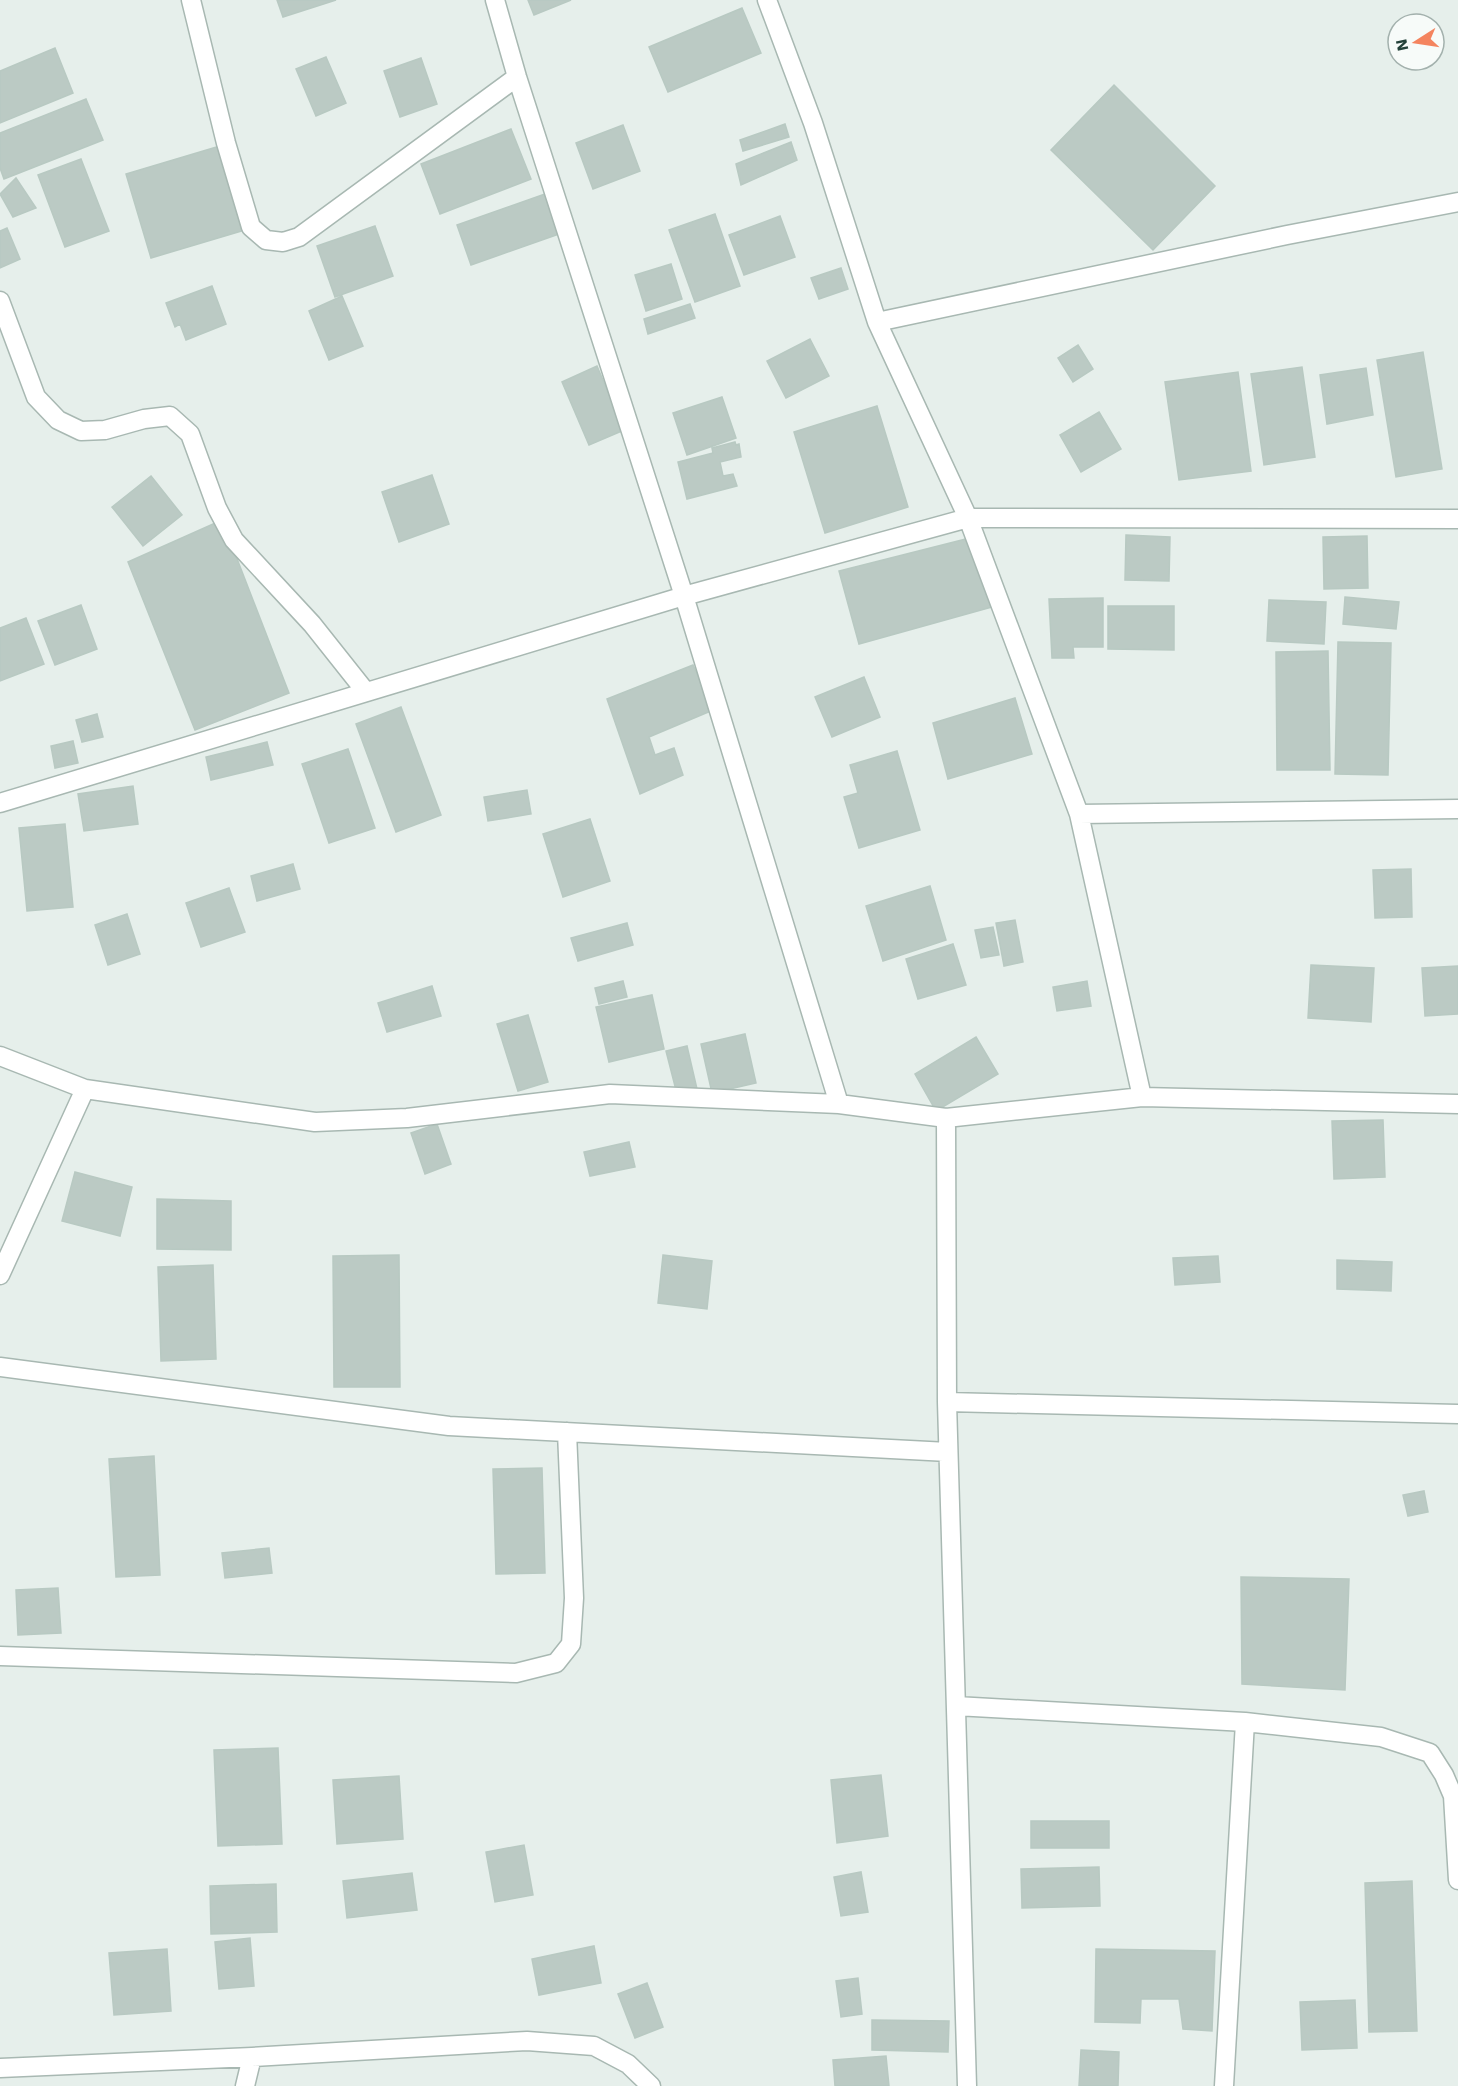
<svg xmlns="http://www.w3.org/2000/svg" width="1458" height="2086" viewBox="0 0 1458 2086" font-family="'Work Sans',sans-serif">
<style>
.building{fill:#bbcac4;stroke:#b8c9c2;stroke-width:1.5}
.lines{fill:none;stroke-linecap:round;stroke-linejoin:round}
.minor-casing{stroke:#a8b8b2;stroke-width:21}
.minor{stroke:#fff;stroke-width:18}
</style>
<rect width="100%" height="100%" fill="#e6efeb"/>
<path class="building" d="M277,0h59l-53,17z
M528,0h43l-37,15z
M742,8l19,45 -93,39 -19,-45z
M55,48l18,45 -73,30v-52z
M326,57l20,46 -30,13 -20,-47z
M421,58l16,46 -37,13 -16,-46z
M1114,85l101,101 -62,64 -102,-100z
M86,99l17,41 -99,39 -4,-11v-35z
M785,124l4,13 -46,14 -3,-11z
M623,125l17,46 -47,18 -17,-46z
M511,129l20,50 -91,35 -19,-50z
M791,142l6,18 -56,25 -5,-21z
M220,146l25,84 -94,28 -25,-84z
M81,159l28,72 -44,16 -27,-72z
M16,178l20,30 -23,9 -13,-23z
M545,194l14,40 -88,31 -14,-40z
M715,214l25,72 -45,16 -26,-72z
M780,216l15,41 -51,18 -15,-40z
M375,226l18,50 -58,21 -18,-51z
M7,228l13,31 -20,9v-37z
M671,264l11,35 -36,12 -11,-36z
M841,268l7,21 -29,10 -8,-21z
M212,286l14,38 -40,16 -6,-16 -5,3 -9,-24z
M342,296l21,50 -34,14 -20,-49z
M690,304l5,14 -47,16 -4,-15z
M810,339l19,37 -43,22 -19,-37z
M1078,345l15,24 -20,13 -15,-24z
M1423,352l19,117 -46,8 -19,-117z
M597,366l27,64 -35,15 -27,-63z
M1302,367l13,90 -51,8 -13,-91z
M1366,368l7,47 -46,9 -7,-49z
M1238,372l13,99 -72,9 -14,-98z
M722,397l14,41 -49,17 -14,-42z
M877,406l31,101 -83,26 -31,-101z
M1099,412l22,37 -40,23 -21,-37z
M735,442l1,3 3,-1 2,13 -21,5 3,14 10,-2 4,12 -50,13 -9,-37 35,-9 -1,-5z
M432,475l17,49 -50,18 -17,-50z
M151,476l31,39 -39,31 -31,-39z
M222,520l67,173 -94,37 -67,-168z
M1126,535l44,2 -1,44 -44,-1z
M1367,536l1,52 -44,1 -1,-52z
M970,538l22,69 -133,37 -20,-73z
M1345,597l54,5 -3,27 -53,-5z
M1103,598v49h-30l1,11h-22l-3,-59z
M1269,600l57,2 -2,42 -57,-3z
M81,605l16,44 -42,16 -17,-44z
M1108,606h66v44l-66,-1z
M26,618l18,46 -44,17v-53z
M1338,642l53,1 -3,132 -53,-1z
M1328,651l2,119h-53l-1,-118z
M693,665l20,45 -64,27 6,18 19,-7 9,27 -43,19 -33,-95z
M864,677l16,40 -48,20 -17,-40z
M1015,698l17,56 -84,25 -15,-56z
M401,707l40,108 -45,17 -40,-108z
M97,714l6,23 -21,5 -6,-22z
M73,741l5,22 -23,5 -4,-22z
M267,742l6,23 -62,15 -5,-23z
M348,749l27,79 -46,15 -27,-79z
M897,751l23,79 -61,18 -15,-51 14,-4 -8,-28z
M133,786l5,38 -54,7 -6,-37z
M527,790l4,24 -43,7 -4,-24z
M590,819l20,62 -47,16 -20,-63z
M65,824l8,83 -46,4 -8,-83z
M293,864l7,25 -43,12 -6,-25z
M1411,869l1,48 -37,1 -2,-48z
M930,886l16,54 -63,21 -17,-55z
M229,888l16,44 -44,15 -15,-44z
M127,914l13,40 -32,11 -13,-40z
M1015,920l8,42 -19,4 -8,-43z
M627,923l6,22 -55,16 -7,-23z
M993,927l6,28 -18,3 -6,-28z
M953,944l13,41 -48,14 -12,-40z
M1311,965l63,3 -3,54 -63,-4z
M1458,966v48l-33,2 -3,-48z
M623,981l4,16 -28,7 -4,-16z
M1087,981l4,25 -34,5 -4,-24z
M432,986l9,30 -54,16 -9,-29z
M652,995l12,54 -55,13 -13,-55z
M528,1015l20,67 -30,9 -21,-67z
M745,1034l11,49 -44,10 -11,-49z
M976,1037l22,37 -62,37 -21,-37z
M687,1046l10,43 -20,5 -11,-43z
M1383,1120l2,57 -51,2 -2,-58z
M437,1124l14,40 -26,10 -14,-41z
M629,1142l6,25 -45,9 -6,-24z
M75,1172l57,15 -12,49 -58,-15z
M157,1199l74,2v49l-74,-1z
M399,1255l1,132h-66l-1,-131z
M663,1255l49,6 -5,48 -49,-6z
M1218,1256l2,26 -45,3 -2,-27z
M1337,1260l55,2 -1,29 -54,-2z
M213,1265l3,94 -55,2 -3,-94z
M154,1456l6,119 -44,2 -7,-118z
M542,1468l3,105 -49,1 -3,-105z
M1424,1491l4,21 -20,4 -5,-21z
M269,1548l3,25 -47,5 -3,-25z
M1241,1577l108,2 -4,111 -103,-6z
M58,1588l3,45 -43,2 -2,-45z
M278,1748l4,96 -64,2 -4,-96z
M881,1775l7,61 -51,7 -6,-63z
M399,1776l4,63 -66,5 -4,-64z
M1031,1821h78v27h-78z
M524,1845l9,50 -38,7 -9,-50z
M1099,1867l1,39 -78,2 -1,-39z
M861,1872l7,40 -27,4 -7,-39z
M412,1873l5,37 -70,8 -4,-37z
M1412,1881l5,150 -48,1 -4,-149z
M276,1884l1,48 -66,2 -1,-48z
M250,1938l4,48 -35,3 -4,-47z
M594,1946l7,37 -62,12 -7,-36z
M167,1949l4,62 -57,4 -5,-62z
M1096,1949l119,2 -3,80 -29,-2 -4,-30h-38l-1,24 -45,-1z
M858,1978l4,36 -21,3 -5,-36z
M647,1983l16,44 -28,11 -17,-44z
M1355,2000l2,48 -55,2 -2,-48z
M872,2020l77,1 -1,31 -76,-2z
M1081,2050l38,2 -1,34h-39z
M886,2056l3,30h-54l-2,-26z"/>
<g class="lines">
<g class="minor-casing">
<path id="minor" d="M191,0l35,143 25,84 15,13 17,2 16,-5 218,-160
M495,0l22,77 167,519 155,508
M767,0l46,123 64,199 91,196 111,296 63,283
M0,301l36,96 22,23 23,11 24,-1 39,-11 26,-3 20,18 27,74 17,32 78,84 54,68
M877,322l410,-87 171,-33
M0,803l684,-207 284,-78 490,1
M1079,814l379,-5
M0,1056l85,33 230,33 92,-4 203,-24 229,10 107,14 196,-21 316,7
M946,1118l1,284 20,684
M0,1275l85,-186
M0,1367l449,59 499,26
M947,1402l511,12
M0,1656l516,17 40,-10 15,-19 3,-46 -7,-166
M956,1706l289,16 136,15 49,16 14,22 9,21 5,84
M0,2068l252,-11 275,-16 67,5 34,18 23,22
M245,2086l7,-29
M1224,2086l21,-364"/>
</g>
<use href="#minor" class="minor"/>
</g>
<g transform="translate(1416 42) rotate(258)"><circle r="28" fill="#f7fbf9" stroke="#a3b1ad" stroke-width="1.5"/>
<path d="M0-4.5L10 22L0 15L-10 22Z" fill="#f4845f"/>
<text y="-9" font-size="16" font-weight="bold" text-anchor="middle" fill="#24423a">N</text>
</g>
</svg>
